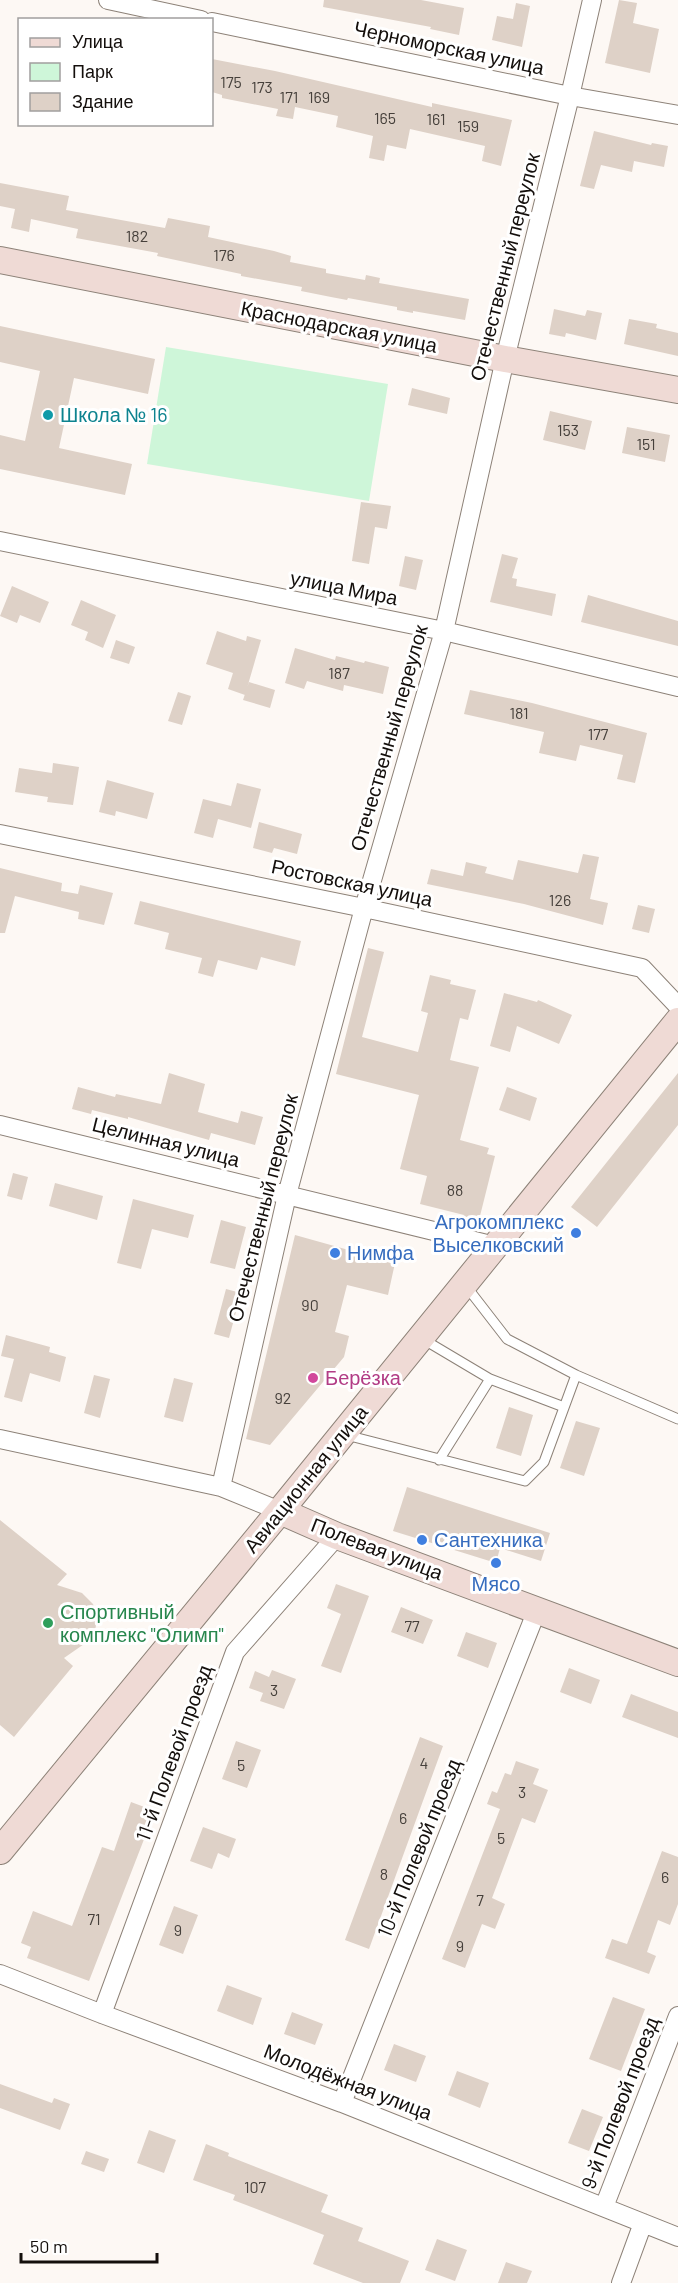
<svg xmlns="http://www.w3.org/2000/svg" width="678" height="2283" viewBox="0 0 678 2283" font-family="Barlow,sans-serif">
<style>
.green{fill:#cef6d9}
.building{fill:#ded1c7}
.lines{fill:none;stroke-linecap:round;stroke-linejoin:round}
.lane-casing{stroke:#8d8278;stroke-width:11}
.street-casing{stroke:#8d8278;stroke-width:20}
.secondary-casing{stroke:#8d8278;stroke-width:28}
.lane{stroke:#fff;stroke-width:9}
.street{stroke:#fff;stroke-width:18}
.secondary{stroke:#efdad5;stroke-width:26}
.culture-dot{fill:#0f9aa8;stroke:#fff;stroke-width:2}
.shop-dot{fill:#3f7fe0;stroke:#fff;stroke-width:2}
.hotel-dot{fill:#d1479c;stroke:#fff;stroke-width:2}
.leisure-dot{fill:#2e9e5b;stroke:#fff;stroke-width:2}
.labels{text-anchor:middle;stroke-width:6;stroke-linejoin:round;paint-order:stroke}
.number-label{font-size:16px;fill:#46403b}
.street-label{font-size:20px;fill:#140f0c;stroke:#fff}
.culture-label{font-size:20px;fill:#0d838f;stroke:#fff;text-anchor:start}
.shop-label{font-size:20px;fill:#366cbe;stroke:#fff;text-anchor:start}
.hotel-label{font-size:20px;fill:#b23c85;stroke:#fff;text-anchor:start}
.leisure-label{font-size:20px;fill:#27864d;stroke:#fff;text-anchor:start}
</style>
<rect width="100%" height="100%" fill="#fdf8f4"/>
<path class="green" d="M166,347l222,37 -19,117 -222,-37z"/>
<path class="building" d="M324,0h97l43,8 -5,27 -29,-6 1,-2 -108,-20z
M619,0l18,3 -4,20 26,6 -9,44 -45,-10z
M516,3l14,3 -8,41 -30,-7 5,-24 16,3z
M212,59l63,12 157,36v-4l80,17 -11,46 -19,-5 3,-15 -75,-17 -4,20 -19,-4 -3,16 -15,-3 4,-22 -37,-9 2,-11 -43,-9 -2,12 -17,-3 2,-7 -56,-11v-3l-10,-3z
M594,131l57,14 1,-2 16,3 -4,21 -30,-6 -2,11 -31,-7 -7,24 -14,-3z
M0,183l69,13 -3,14 99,18 3,-10 42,8 -2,11 66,14 17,5 -1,6 36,7v4l39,7 1,-5 14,3 -1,5 90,16 -4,21 -52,-9v2l-16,-3v-3l-49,-9 -1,2 -16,-3 -30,-6 1,-4 -61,-11v-2l-84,-18 1,-3 -82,-15 2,-9 -47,-10 -2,13 -18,-4 4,-19 -15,-3z
M554,309l31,7 2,-6 15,3 -6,27 -30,-7 -1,4 -16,-3z
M629,319l28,5 -1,4 22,5v23l-54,-12z
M0,326l155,33 -7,35 -74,-16 -15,70 73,16 -7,31 -125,-26v-34l25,6 15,-70 -40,-9z
M412,388l38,10 -3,16 -39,-9z
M550,411l42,10 -7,29 -42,-10z
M627,427l43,8 -5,27 -43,-9z
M361,502l30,4 -4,23 -12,-2 -6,37 -17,-3z
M502,554l16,4 -6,20 5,1 -1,7 40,8 -4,22 -62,-14z
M405,556l18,4 -7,30 -17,-4z
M12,586l37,16 -9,21 -20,-8 -3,8 -17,-7z
M588,595l90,26v25l-97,-24z
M81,600l35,15 -13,33 -18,-8 3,-8 -17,-7z
M217,631l29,10 1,-5 14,4 -16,55 -17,-6 5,-16 -27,-9z
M116,640l19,7 -6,17 -19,-6z
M295,648l40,12 1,-4 28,7 1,-2 24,6 -6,27 -39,-9 -1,6 -36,-10 -3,8 -19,-6z
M249,682l26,8 -5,18 -27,-8z
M470,690l62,13 115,30 -12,50 -18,-4 6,-24 -43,-10 -4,16 -37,-8 5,-21 -80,-18z
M178,692l13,4 -9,29 -14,-4z
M53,763l26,4 -6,38 -26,-3 1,-5 -33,-5 4,-24 33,5z
M107,780l47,13 -7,26 -31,-8 -1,5 -16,-4z
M237,783l24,6 -10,39 -33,-9 -5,19 -19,-5 9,-34 28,7z
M259,822l43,12 -5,20 -23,-6 -2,5 -19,-5z
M583,854l16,3 -9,42 18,4 -5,22 -79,-21 -97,-20 4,-15 32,7 3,-14 21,5 -2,6 28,7 5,-20 60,13z
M0,868l62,15 -1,8 17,3 2,-9 33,8 -9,32 -26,-6 1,-7 -64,-16 -10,37h-5z
M140,901l161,40 -6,25 -34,-9 -4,13 -39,-10 -5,17 -15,-4 4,-15 -37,-9 4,-16 -35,-9z
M638,905l17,4 -6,24 -17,-4z
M368,948l16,4 -22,85 56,15 10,-39 -7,-2 9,-36 21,5 -1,4 26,6 -8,30 -8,-2 -10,42 29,7 -19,73 29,8 -2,6 8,2 -18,72 -16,-4 3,-9 -44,-11 7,-28 -27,-7 19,-74 -83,-21z
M504,993l33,9 1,-2 34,15 -13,29 -42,-18 -7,26 -20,-6z
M169,1073l36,11 -7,28 40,11 3,-12 22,6 -8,28 -44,-12 -2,7 -81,-23v2l-36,-9 -1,4 -19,-5 6,-22 37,10 1,-3 45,10z
M678,1073v52l-81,102 -26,-20z
M507,1087l30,11 -7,23 -31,-11z
M13,1173l15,4 -6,23 -15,-4z
M55,1183l48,13 -6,24 -48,-14z
M133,1199l61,16 -6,23 -36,-9 -11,40 -24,-6z
M221,1220l25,7 -11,42 -25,-6z
M295,1235l100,28 -7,32 -41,-10 -12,47 14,4 -5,21 -74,88 -24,-6z
M226,1289l15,4 -12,45 -15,-4z
M6,1335l44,12 -1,5 17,5 -6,25 -30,-9 -8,29 -18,-5 10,-38 -13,-3z
M94,1375l16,4 -10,39 -16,-5z
M174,1378l19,5 -10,39 -19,-5z
M509,1407l24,8 -12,41 -25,-8z
M576,1421l24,7 -16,48 -24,-8z
M407,1487l143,46 -9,28 -41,-13 -4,15 -103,-32z
M0,1520l67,54 -10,11 25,8 11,11 5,13 -3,13 -8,12 -23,16 9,8 -59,71 -14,-12z
M336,1584l33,12 -28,77 -20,-7 20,-52 -14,-6z
M401,1607l32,13 -10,24 -32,-12z
M466,1632l31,11 -9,25 -31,-12z
M569,1668l31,12 -9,24 -31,-12z
M272,1670l24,9 -12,30 -24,-8 3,-8 -14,-5 6,-17 14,6z
M631,1694l47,18v26l-56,-21z
M420,1737l23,9 -74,203 -24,-9z
M236,1741l25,9 -14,38 -25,-9z
M516,1761l23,8 -6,15 15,6 -13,33 -13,-5 -30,80 13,6 -10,25 -13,-5 -17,44 -23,-9 58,-150 -13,-5 5,-13 5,2 8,-20 6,2z
M131,1802l24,9 -66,170 -62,-23 4,-11 -10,-4 12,-32 39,15 30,-79 12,4z
M203,1827l33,12 -7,19 -11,-5 -6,16 -22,-8z
M662,1851l16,6v47l-8,21 -12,-5 -11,32 9,4 -7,18 -44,-16 7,-19 15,5z
M174,1906l24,9 -15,39 -24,-9z
M227,1985l35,13 -9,27 -36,-14z
M613,1997l32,12 -24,62 -32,-12z
M292,2012l31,12 -8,21 -31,-11z
M394,2044l32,12 -10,26 -32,-12z
M457,2071l32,12 -9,25 -32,-13z
M0,2084l52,19 2,-5 16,6 -10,26 -60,-22z
M582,2109l21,8 -14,34 -21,-8z
M149,2130l27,10 -12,33 -27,-10z
M206,2144l23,9 -1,3 100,39 -7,17 42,16 -5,13 51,20 -9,22h-37l-50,-19 11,-29 -91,-35 2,-5 -42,-15z
M86,2151l23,8 -5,13 -23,-8z
M437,2239l30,11 -12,31 -30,-11z
M506,2262l26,9 -5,12h-29z"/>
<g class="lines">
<g class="lane-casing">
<path id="lane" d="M466,1286l41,53 69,36 102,44
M421,1338l69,41 74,28
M346,1435l179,46 19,-19 32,-87
M439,1460l51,-81"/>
</g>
<g class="street-casing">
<path id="street" d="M108,0l93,20
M212,22l358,74 108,19
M0,541l444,90 234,56
M0,834l364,74 278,60 36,38
M0,1125l495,121
M0,1439l221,48 59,24
M221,1487l66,-292 77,-287 80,-277 61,-272 65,-263 22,-96
M0,1974l102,40 240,89 336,134
M102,2014l133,-362 102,-116
M342,2103l195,-493
M604,2207l74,-191
M621,2283l22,-60"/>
</g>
<g class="secondary-casing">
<path id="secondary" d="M0,260l505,99 173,31
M280,1511l57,25 341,127
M0,1851l280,-340 398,-490"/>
</g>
<use href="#lane" class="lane"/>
<use href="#street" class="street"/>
<use href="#secondary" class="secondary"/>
</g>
<circle class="culture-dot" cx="48" cy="415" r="6"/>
<g class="shop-dot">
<circle cx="576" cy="1233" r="6"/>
<circle cx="335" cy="1253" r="6"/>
<circle cx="422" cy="1540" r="6"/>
<circle cx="496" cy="1563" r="6"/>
</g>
<circle class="hotel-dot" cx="313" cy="1378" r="6"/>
<circle class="leisure-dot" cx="48" cy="1623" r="6"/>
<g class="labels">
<g class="number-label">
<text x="231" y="88">175</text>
<text x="262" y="93">173</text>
<text x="289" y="103">171</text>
<text x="319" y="103">169</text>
<text x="385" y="124">165</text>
<text x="436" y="125">161</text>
<text x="468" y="132">159</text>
<text x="137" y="242">182</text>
<text x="224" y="261">176</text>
<text x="568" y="436">153</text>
<text x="646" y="450">151</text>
<text x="339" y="679">187</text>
<text x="519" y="719">181</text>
<text x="598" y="740">177</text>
<text x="560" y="906">126</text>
<text x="455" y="1196">88</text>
<text x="310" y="1311">90</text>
<text x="283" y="1404">92</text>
<text x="412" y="1632">77</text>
<text x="274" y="1696">3</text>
<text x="424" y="1769">4</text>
<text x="241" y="1771">5</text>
<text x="522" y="1798">3</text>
<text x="403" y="1824">6</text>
<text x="501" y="1844">5</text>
<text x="384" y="1880">8</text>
<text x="665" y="1883">6</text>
<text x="480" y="1906">7</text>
<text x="94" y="1925">71</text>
<text x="178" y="1936">9</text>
<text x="460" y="1952">9</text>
<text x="255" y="2193">107</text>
</g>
<g class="street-label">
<text transform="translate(449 48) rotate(12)" y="7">Черноморская улица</text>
<text transform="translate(505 267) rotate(-76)" y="7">Отечественный переулок</text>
<text transform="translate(339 327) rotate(11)" y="7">Краснодарская улица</text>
<text transform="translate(344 588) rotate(11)" y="7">улица Мира</text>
<text transform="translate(389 738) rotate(-74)" y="7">Отечественный переулок</text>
<text transform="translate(352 883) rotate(12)" y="7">Ростовская улица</text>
<text transform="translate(166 1142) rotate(14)" y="7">Целинная улица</text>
<text transform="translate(263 1208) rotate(-76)" y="7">Отечественный переулок</text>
<text transform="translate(306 1479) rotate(-51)" y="7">Авиационная улица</text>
<text transform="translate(377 1549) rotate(21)" y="7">Полевая улица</text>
<text transform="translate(174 1753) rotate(-70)" y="7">11-й Полевой проезд</text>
<text transform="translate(419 1848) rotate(-68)" y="7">10-й Полевой проезд</text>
<text transform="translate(348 2082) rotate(21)" y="7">Молодёжная улица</text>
<text transform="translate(620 2103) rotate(-69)" y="7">9-й Полевой проезд</text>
</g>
<g class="culture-label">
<text x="60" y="422">Школа № 16</text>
</g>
<g class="shop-label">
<text x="564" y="1229" text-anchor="end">Агрокомплекс<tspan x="564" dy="23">Выселковский</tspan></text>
<text x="347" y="1260">Нимфа</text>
<text x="434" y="1547">Сантехника</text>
<text x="496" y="1591" text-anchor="middle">Мясо</text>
</g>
<g class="hotel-label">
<text x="325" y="1385">Берёзка</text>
</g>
<g class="leisure-label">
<text x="60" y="1619">Спортивный<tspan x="60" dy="23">комплекс "Олимп"</tspan></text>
</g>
</g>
<rect x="18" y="18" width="195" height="108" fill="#ffffff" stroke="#a19f9e" stroke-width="1.5"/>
<rect x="30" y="38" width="30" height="9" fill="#efdad5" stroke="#a19f9e" stroke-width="1.5"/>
<text x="72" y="48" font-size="18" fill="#140f0c">Улица</text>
<rect x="30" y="63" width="30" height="18" fill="#cef6d9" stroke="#a19f9e" stroke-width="1.5"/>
<text x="72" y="78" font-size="18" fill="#140f0c">Парк</text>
<rect x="30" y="93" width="30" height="18" fill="#ded1c7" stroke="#a19f9e" stroke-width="1.5"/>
<text x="72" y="108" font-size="18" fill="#140f0c">Здание</text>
<path d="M21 2253v9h136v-9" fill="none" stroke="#140f0c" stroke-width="3"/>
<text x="30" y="2253" font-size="18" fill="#140f0c" stroke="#ffffff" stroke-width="4.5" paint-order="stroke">50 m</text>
</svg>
